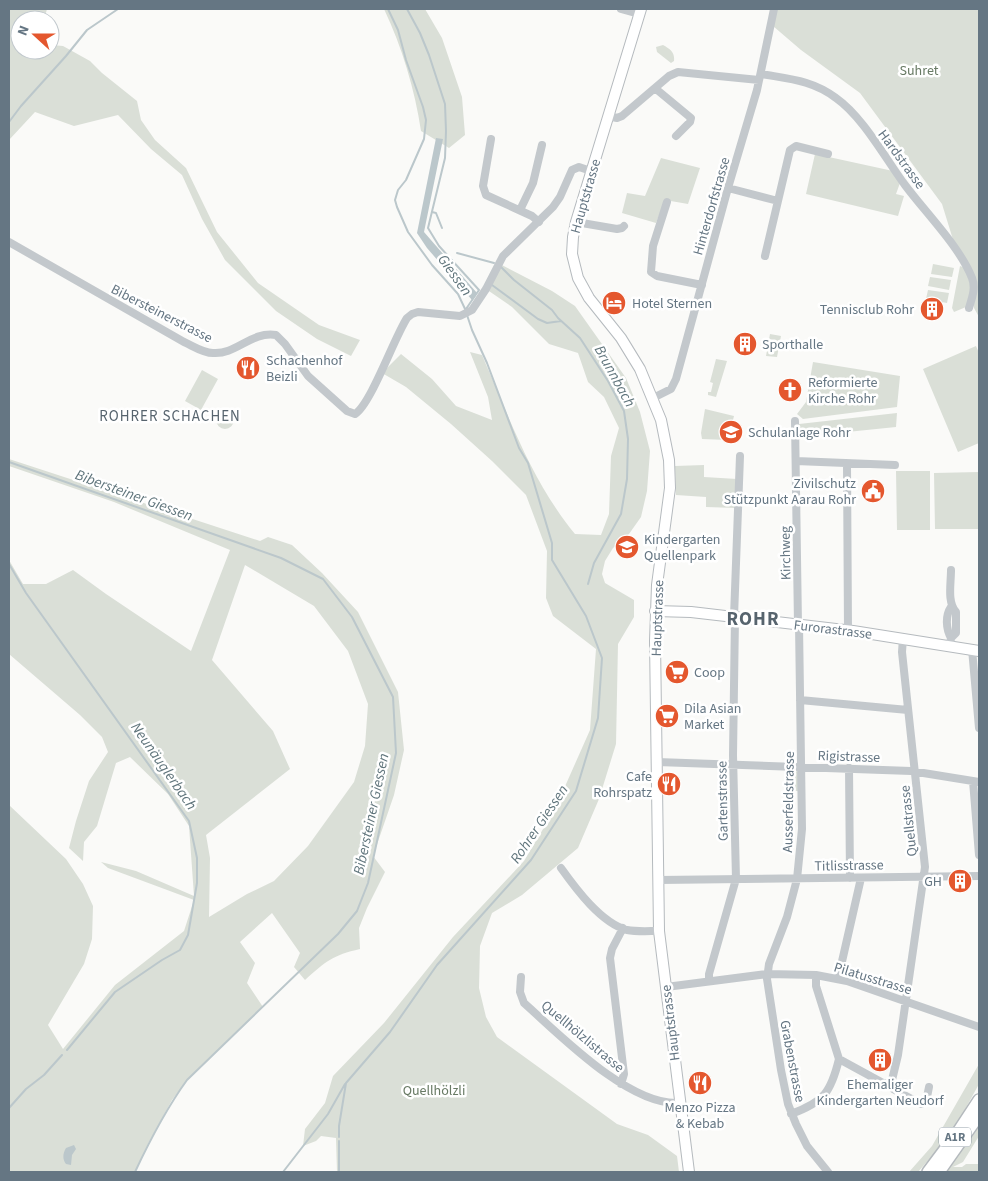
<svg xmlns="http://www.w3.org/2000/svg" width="988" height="1181" viewBox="0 0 988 1181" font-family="'Source Sans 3',sans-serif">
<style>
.green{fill:#dadfd7;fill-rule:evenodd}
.water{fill:#bbc7cb}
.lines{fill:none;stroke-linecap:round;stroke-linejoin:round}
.stream{stroke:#bbc7cb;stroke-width:2}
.major-casing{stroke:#b5babe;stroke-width:12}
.highway-casing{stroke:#b4b9bd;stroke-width:14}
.minor{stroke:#c3c8cc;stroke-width:8}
.major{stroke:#fff;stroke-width:10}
.highway{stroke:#fff;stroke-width:11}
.labels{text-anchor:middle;stroke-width:5;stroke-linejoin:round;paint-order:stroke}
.shield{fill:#fff;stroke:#939fa8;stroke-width:1}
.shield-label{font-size:12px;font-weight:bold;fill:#657683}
.park-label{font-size:14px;fill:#687a64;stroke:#fff}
.street-label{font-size:14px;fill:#657683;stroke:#fff}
.poi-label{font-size:14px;fill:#657683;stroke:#fff;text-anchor:start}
.water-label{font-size:15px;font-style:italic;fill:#60757c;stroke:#fff}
.neighbourhood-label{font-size:15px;letter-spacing:1px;fill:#57646e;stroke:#fff}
.district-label{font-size:19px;font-weight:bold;letter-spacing:1px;fill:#57646e;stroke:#fff}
</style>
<rect width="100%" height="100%" fill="#fafaf8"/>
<path class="green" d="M9,9h38l-3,11h-24v30h30v-7l2,2 11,1 27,15 12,12 35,28 4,19 14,20 31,28 31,64 41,51 61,42 41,15 -9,16 -34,-17 -41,-28 -51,-51 -23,-41 -20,-44 -31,-26 -33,-34 -44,11 -39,-14 -26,28z
M384,9h41l17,29 20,59 3,38 -16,13 -28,-17c-6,-41 -19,-84 -37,-122z
M777,9h202v308l-5,-9 -2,-20 -6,19 -12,5 -2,-4 8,-42 5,2 -6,-9 -17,-55 -82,-111 -59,-43 -28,-24z
M663,45c7,4 12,7 11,16l-3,2 -14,-11 -1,-5z
M815,154l78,17 7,12 -4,11 8,2 -6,20 -92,-22z
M661,158l39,10 -12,36 -23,-4 -9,23 -34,-10 5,-20 18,3z
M498,263l54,28 23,15 51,72 14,34 10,39 -3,40 -6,26 -12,17 -16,14 -8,13 -3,13 3,9 29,17v17l-16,27 -2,100 -17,55 -21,49 -56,47 -30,18 -12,33 -1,42 7,29 11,20 120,87 31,11 29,21 2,16h-342l-1,-34 -15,-2 -5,5 -13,5 2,-17 20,-26 8,-27 51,-53 69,-86 71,-76 31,-52 35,-79 6,-81 -43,-33 -7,-18 1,-47 -21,-56 -34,-34 -41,-37 -45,-37 -24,-14 19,-19 31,25 24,27 36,14 -4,-23 -18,-45 12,3c27,62 50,127 93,179l26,1 8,-21 2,-58 8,-28 -15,-31 -16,-15 -10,-29 -29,-9 -37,-37 -26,-18z
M933,264l21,4 -2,9 -21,-3z
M930,277l21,3 -2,10 -21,-4z
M928,290l21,3 -2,10 -21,-4z
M770,334l11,2 -4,21 -11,-1z
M976,346l3,7v90l-21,9 -35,-83z
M716,359l11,2 -11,36 -8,-2v-3h3l2,-9 -3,-1z
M813,362l87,14 -3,31 -94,12 -6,-5 9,-12z
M202,370l16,9 -17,31 -16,-9z
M705,409l29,7 -3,12v10l-4,2 -25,-1 -1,-6z
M216 420a9 9 0 1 1 18 0a9 9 0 1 1-18 0Z
M897,413l-1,14 -98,10 1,-13z
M9,459l251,82 8,-4 24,8 30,28 36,39 40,80 6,58 -10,45 -21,61 12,16 -18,36 -8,20 1,21c-27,6 -35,13 -55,31l-11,-13 6,-14 -28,-40 -32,29 15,21 -8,20 16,24 -76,73 -15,20 -23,42 -14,30h-126v-367l57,54 17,25 10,22 -1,33 -8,25 -36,61 15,24 52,-64 69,-54 10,-31 -86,-32 -7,-6 35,9 58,25 -5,-70 -21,-32 -38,-37 -14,6 -19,63 -13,16 -1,19 -14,-13 7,-27 13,-40 19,-29 -6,-15 -22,-22 -71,-61v-94l14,24h23l27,-14 33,24 85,57 39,-101 -116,-48 -105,-36zM245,565l69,41 34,45 20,53 -3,42 -11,36 -46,64 -34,35 -27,13 -38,23 1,-59 -4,-23 84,-66 -17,-38 -61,-71z
M704,465v12l33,2 -1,29 -30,-1v-10l-30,-2 -1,-29z
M896,471h34v59h-33z
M979,472v57h-44l-1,-56z
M786,769l9,1 4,3 1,18h-14z
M979,1064v20l-27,49 -34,39h-9l23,-26z
M979,1124v12l-16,26 -10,5h9l4,-3h13v8h-32z"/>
<path class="water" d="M436,138l7,1 -19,93 53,61 -5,7 -45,-52 -10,-15z
M74,1145l2,4 -4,6 -1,10 -5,-1c-4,-5 -3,-11 0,-16z"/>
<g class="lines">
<path class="stream" d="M388,9l10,21 8,30 17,47 3,13 -2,19 -18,41 -8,10 -3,10 2,7 11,25 24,33 26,29 8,17
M407,9l13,24 9,22 16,49 1,27 -1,27 -17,70 11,18 40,44 -13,19
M9,122l12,-16 45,-50 21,-26 31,-21
M432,212l4,1 6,15
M457,253l37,10
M501,267l13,13 38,30 6,8 22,20 28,43 16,30 4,28 -1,40 -6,35 -27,49 -6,21
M492,285l46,34 9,4 14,-2
M9,462l272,96 42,21 29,38 41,80 3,56 -28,130 -11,28 -19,23 -151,146c-21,29 -37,60 -52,92
M9,564l17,29 163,228 8,37v25l-9,52 -8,15 -18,10 -47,32 -48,58
M9,1108l17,-19 18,-14 18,-20
M339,1137v-11l7,-43 44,-51 47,-67 94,-105 45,-69 22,-73 4,-60 -16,-42 -34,-56v-17l-24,-80 -9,-15 -32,-85 -15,-33 -5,-15
M283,1172l45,-58 17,-30
M339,1172v-31"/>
<g class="major-casing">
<path id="major" d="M641,9l-65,213 -3,15 -1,17 6,24 11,20 32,40 19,31 21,51 8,40 1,28 -13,97 -2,56 4,290 30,241
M655,611l36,1 162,19 126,20"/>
</g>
<g class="highway-casing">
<path id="highway" d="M941,1169l38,-54
M928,1172l30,-40 21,-32"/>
</g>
<path class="minor" d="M621,9l18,5
M761,74c28,5 51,6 75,24 27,19 49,60 69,87 20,27 55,62 67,93 4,10 0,20 -3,30
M656,89l35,29 -1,4 -14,14
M608,116l9,2 5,-2 47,-40 9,-4 81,8
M491,139l-8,47 3,9 46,21 7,6
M728,188l50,13
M667,202l-14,44 -2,26 6,4 45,9
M520,210l13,-27 9,-38
M576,222l41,7 5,-1 2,-2
M9,242l175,100c9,4 19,11 29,11 23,2 38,-22 63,-18l9,9 23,32 39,35 8,3c16,-10 39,-76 52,-96l5,-4 6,-2 42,4 12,-6 14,-21 17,-33 50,-49 7,-10 12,-27 7,-3 12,4
M765,256l25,-106 6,-4 32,8
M653,398l18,-9 5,-10 52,-191 29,-98 17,-81
M795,421l3,204
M796,461l99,4
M847,464l1,166
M951,607c-6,9 -5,22 0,31
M734,617l6,-161
M799,625l3,204 -5,50 -10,38 -18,47 -2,15 14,91 7,34 8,20 11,22 21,26
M950,645l1,-7 5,-5v-21c-9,-10 -5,-28 -5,-42
M972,649l7,79
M800,700l108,10
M657,762l254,9 68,11
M849,768l1,110
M973,781l6,74
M561,868c15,21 40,55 66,62 10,2 22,1 32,1
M659,880l320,-4
M816,975v11l23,73 44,24 7,1 3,5 28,15 5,-2 3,-15
M521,977l-1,15 4,11c36,32 105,103 155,100
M838,979l23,-101
M709,981v-7l27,-95 -3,-124 2,-138
M666,987l101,-13 49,1 31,6 132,46
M621,1084l3,-10 -14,-116 2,-9 11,-21
M890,1084l2,-4 6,-25 27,-188 -23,-215 1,-14
M791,1114c33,-12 40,-22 48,-55"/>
<use href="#major" class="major"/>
<use href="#highway" class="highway"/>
</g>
<defs>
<g id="hotel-disc" transform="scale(1.25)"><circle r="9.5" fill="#e4572e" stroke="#fff"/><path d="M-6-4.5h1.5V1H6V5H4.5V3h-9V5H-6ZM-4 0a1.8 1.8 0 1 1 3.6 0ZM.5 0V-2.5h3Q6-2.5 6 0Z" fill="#fff"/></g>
<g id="building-disc" transform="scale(1.25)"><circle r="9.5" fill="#e4572e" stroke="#fff"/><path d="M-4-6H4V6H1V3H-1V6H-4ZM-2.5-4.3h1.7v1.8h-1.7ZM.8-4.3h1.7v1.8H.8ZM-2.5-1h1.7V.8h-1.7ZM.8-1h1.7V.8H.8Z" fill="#fff"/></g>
<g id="restaurant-disc" transform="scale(1.25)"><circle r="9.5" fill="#e4572e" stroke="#fff"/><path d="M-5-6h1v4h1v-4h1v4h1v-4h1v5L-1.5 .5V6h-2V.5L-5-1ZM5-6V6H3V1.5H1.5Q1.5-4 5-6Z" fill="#fff"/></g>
<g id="church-disc" transform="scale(1.25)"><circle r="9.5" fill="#e4572e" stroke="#fff"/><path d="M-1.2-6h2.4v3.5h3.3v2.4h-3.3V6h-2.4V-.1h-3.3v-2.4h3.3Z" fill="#fff"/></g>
<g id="school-disc" transform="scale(1.25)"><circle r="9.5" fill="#e4572e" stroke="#fff"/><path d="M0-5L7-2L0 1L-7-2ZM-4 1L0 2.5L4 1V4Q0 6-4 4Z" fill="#fff"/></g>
<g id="civic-disc" transform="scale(1.25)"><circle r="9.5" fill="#e4572e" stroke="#fff"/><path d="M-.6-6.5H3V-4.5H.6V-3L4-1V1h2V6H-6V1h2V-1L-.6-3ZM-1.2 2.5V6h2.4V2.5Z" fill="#fff"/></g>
<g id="supermarket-disc" transform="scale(1.25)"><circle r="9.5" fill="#e4572e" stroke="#fff"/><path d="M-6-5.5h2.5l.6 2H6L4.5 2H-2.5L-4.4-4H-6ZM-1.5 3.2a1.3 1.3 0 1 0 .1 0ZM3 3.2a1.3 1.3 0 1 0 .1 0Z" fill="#fff"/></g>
</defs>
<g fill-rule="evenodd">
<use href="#hotel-disc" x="614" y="303"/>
<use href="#building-disc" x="932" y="309"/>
<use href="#building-disc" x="745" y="344"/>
<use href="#restaurant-disc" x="248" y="368"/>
<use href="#church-disc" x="790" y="390"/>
<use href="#school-disc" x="731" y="432"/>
<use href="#civic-disc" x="873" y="491"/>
<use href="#school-disc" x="627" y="547"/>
<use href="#supermarket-disc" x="677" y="672"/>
<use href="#supermarket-disc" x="667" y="716"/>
<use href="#restaurant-disc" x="669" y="784"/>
<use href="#building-disc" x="960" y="881"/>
<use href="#building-disc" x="880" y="1060"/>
<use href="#restaurant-disc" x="700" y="1083"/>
</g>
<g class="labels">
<rect class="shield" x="939" y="1127.5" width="32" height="19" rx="4"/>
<g class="shield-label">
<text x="955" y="1141">A1R</text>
</g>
<g class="park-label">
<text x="919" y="75">Suhret</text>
<text x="434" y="1095">Quellhölzli</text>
</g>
<g class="street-label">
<text transform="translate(902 159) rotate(54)" y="5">Hardstrasse</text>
<text transform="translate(585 196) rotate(-74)" y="5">Hauptstrasse</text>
<text transform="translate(711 206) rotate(-74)" y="5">Hinterdorfstrasse</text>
<text transform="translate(162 313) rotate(27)" y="5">Bibersteinerstrasse</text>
<text transform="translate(785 553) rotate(-91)" y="5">Kirchweg</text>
<text transform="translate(657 618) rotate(-88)" y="5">Hauptstrasse</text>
<text transform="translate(833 629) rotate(7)" y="5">Furorastrasse</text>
<text transform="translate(849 756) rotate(2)" y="5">Rigistrasse</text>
<text transform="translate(722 801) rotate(-91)" y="5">Gartenstrasse</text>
<text transform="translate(788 802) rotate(-89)" y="5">Ausserfeldstrasse</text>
<text transform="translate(908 821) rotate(-96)" y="5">Quellstrasse</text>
<text transform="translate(849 865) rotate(-1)" y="5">Titlisstrasse</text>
<text transform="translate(873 978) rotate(17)" y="5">Pilatusstrasse</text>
<text transform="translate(670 1023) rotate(-97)" y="5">Hauptstrasse</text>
<text transform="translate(583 1036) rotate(40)" y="5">Quellhölzlistrasse</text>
<text transform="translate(793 1061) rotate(79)" y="5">Grabenstrasse</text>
</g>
<g class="poi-label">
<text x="632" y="308">Hotel Sternen</text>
<text x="914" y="314" text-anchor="end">Tennisclub Rohr</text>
<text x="762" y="349">Sporthalle</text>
<text x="266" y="365">Schachenhof<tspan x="266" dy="16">Beizli</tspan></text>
<text x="808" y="387">Reformierte<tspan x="808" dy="16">Kirche Rohr</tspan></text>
<text x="748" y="437">Schulanlage Rohr</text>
<text x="856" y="488" text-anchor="end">Zivilschutz<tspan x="856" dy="16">Stützpunkt Aarau Rohr</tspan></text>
<text x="644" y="544">Kindergarten<tspan x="644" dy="16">Quellenpark</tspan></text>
<text x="694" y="677">Coop</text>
<text x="684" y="713">Dila Asian<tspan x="684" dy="16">Market</tspan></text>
<text x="652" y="781" text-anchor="end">Cafe<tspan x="652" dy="16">Rohrspatz</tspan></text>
<text x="942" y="886" text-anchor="end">GH</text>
<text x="880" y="1089" text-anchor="middle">Ehemaliger<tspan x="880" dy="16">Kindergarten Neudorf</tspan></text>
<text x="700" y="1112" text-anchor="middle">Menzo Pizza<tspan x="700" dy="16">&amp; Kebab</tspan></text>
</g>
<g class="water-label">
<text transform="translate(455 275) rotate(54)" y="5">Giessen</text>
<text transform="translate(615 376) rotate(61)" y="5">Brunnbach</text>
<text transform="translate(134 495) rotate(20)" y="5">Bibersteiner Giessen</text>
<text transform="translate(164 766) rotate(55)" y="5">Neunäuglerbach</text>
<text transform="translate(371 814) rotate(-78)" y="5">Bibersteiner Giessen</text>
<text transform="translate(539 824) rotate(-56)" y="5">Rohrer Giessen</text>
</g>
<g class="neighbourhood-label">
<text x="170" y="421">ROHRER SCHACHEN</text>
</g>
<g class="district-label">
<text x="753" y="625">ROHR</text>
</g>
</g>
<rect width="988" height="1181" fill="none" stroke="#657683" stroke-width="20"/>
<g transform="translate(35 35) rotate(291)"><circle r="24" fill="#ffffff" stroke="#c1c8cd"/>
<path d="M0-4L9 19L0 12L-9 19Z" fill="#e4572e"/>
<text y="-8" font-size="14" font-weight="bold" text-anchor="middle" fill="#657683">N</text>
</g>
</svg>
